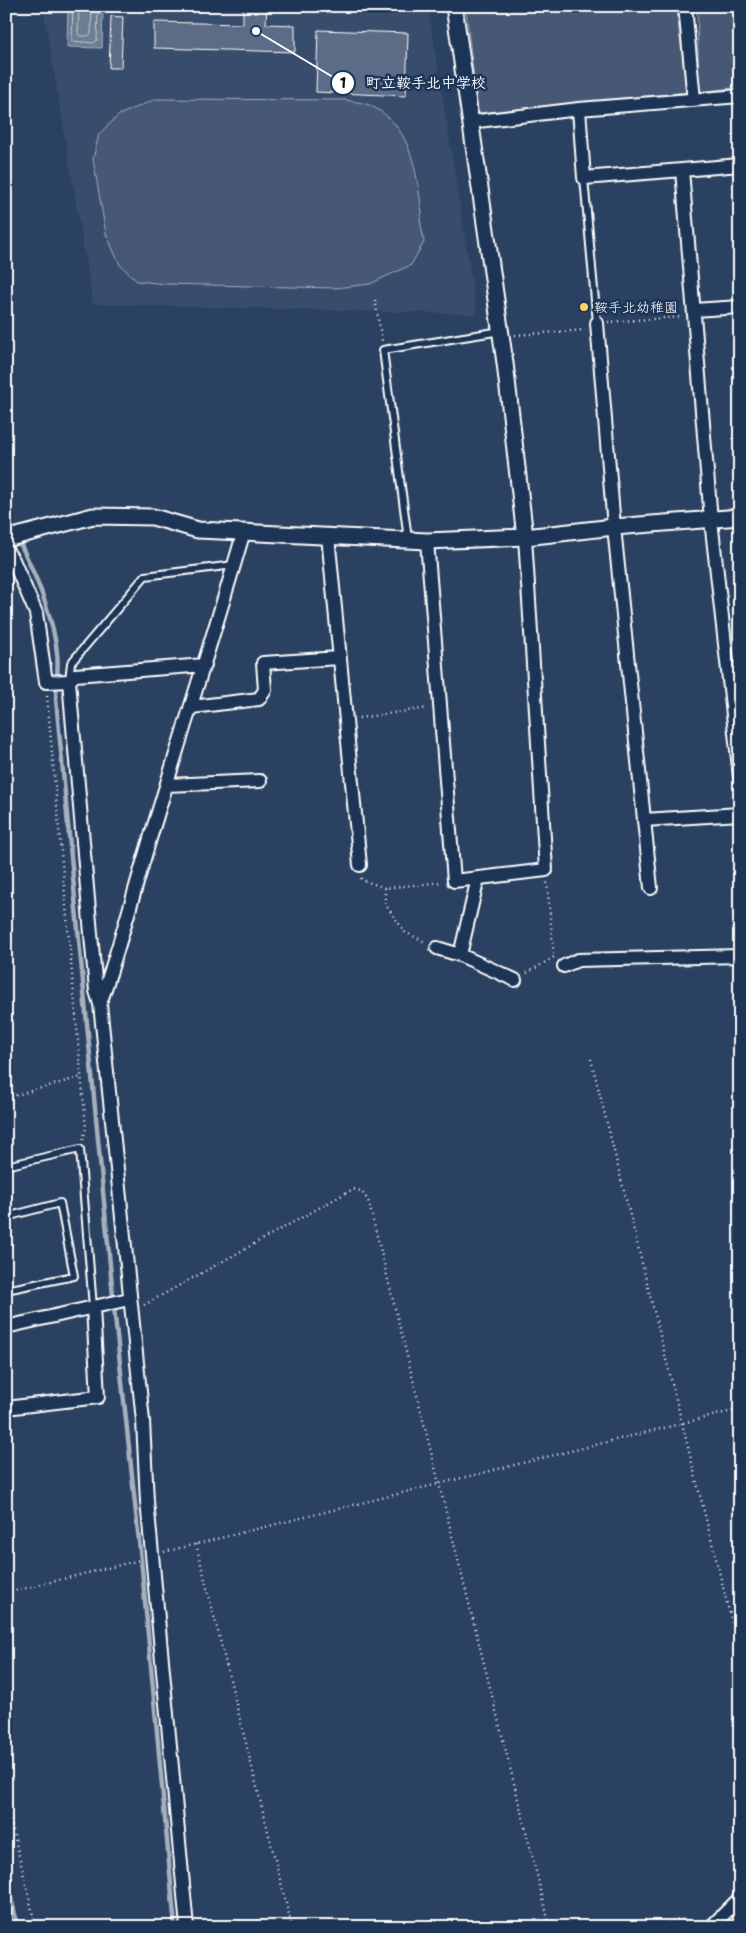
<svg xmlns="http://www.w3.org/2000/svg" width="746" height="1933" viewBox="0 0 746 1933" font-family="'Shantell Sans','Klee One',sans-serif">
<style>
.built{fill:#394e6c}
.green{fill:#465975;stroke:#a2acba}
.water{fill:#6d7d92;stroke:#a7b1be}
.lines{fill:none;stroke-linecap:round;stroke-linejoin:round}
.shore{stroke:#c5cbd3;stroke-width:1}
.stream{stroke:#a7b1be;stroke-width:4.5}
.building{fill:#5b6c86;stroke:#fff}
.service-casing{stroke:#fff;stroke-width:10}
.minor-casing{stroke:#fff;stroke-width:16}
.tertiary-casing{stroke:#fff;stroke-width:19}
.path{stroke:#fff;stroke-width:2.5;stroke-dasharray:1 4;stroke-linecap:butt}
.service{stroke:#1d3557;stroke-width:6}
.minor{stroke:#1d3557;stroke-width:12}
.tertiary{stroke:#1d3557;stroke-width:15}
.poi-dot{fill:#ffd166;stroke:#1d3557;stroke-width:2}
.labels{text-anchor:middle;stroke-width:5;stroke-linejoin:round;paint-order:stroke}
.poi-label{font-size:14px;fill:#fff;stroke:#1d3557;text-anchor:start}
.leader{fill:none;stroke:#fff;stroke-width:2}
.callout-dot{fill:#fff;stroke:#1d3557;stroke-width:2}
.mark-label{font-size:15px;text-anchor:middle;font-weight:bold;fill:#111}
.callout-label{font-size:15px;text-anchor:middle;font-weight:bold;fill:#fff;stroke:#1d3557;stroke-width:5;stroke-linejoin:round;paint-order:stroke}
</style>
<rect width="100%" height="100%" fill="#2a4161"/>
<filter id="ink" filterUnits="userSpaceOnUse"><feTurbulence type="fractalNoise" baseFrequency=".02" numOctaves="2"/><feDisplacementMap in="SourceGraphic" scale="10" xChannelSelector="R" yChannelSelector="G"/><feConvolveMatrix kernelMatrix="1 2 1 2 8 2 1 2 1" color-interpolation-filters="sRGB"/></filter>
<g filter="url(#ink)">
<path class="built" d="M43,6h385l49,308 -384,-10z"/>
<path class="green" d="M516,6h160l11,86 -209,21 -12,-102z
M697,6h43v81l-41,5z
M156,99l190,1c8,2 16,2 23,5 43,19 47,66 53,107l-2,7 4,23 -13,23 -41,19 -35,4 -170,-4 -28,-3 -17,-16 -14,-31 -13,-75 6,-25 20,-19z"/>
<path class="water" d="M68,6h35l-1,42 -35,-1z"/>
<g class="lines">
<path class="shore" d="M73,6l-1,35 22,2 3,-3 1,-34
M79,6l-1,28 2,2h8l3,-2 1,-28"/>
<path class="stream" d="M6,515c21,41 46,92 51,138 2,14 -1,31 -1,46l59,618 27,252 33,358
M6,1877l12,50"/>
</g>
<path class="building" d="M243,6h24l-1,18 29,1v27l-141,-4v-26l89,2z
M111,16l12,1 -2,51h-12z
M318,30l90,3 -2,63 -90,-4z"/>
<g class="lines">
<g class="service-casing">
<path id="service" d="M584,178l13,145
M408,539l-25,-189 118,-19
M69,680l2,-17 74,-87 89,-11
M6,1166l74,-17 13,158
M6,1217l54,-14 14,73 -68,14"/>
</g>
<g class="minor-casing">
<path id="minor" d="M685,6l9,94
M579,109l5,69 98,-8 29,350 29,257
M470,122l109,-13 161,-13
M682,170l58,-5
M694,310l46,-3
M597,323l17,204 37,361
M328,536l32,329
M427,541l27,340 92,-11 -21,-333
M6,550l7,10 23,53 10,69 23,-1 6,-6 130,-10
M69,681l27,310 4,13
M192,707l67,-8 6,-9 -2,-27 76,-5
M167,785l93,-4
M644,820l96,-6
M437,948l23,7 55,25
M460,955l18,-77
M564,966l14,-6 162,-4
M6,1327l123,-28
M6,1408l92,-11 -5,-90
M187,1927l-40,-426 -4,-80 -43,-417c21,-61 37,-124 56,-185 29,-96 60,-191 88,-288
M711,1927l29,-29"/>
</g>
<g class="tertiary-casing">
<path id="tertiary" d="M454,6l51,357 20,174
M6,539l87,-23 60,1 45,13 229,11 98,-4 89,-10 126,-10"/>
</g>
<path class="path" d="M375,300l7,41
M608,322l72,-5
M515,335l70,-5
M47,696l39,432 -3,12
M359,718l69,-10
M361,878l1,2 23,8 58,-6
M385,888v16l20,28 20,10
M527,973l27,-16 -7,-75
M591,1059l149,596
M6,1098l75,-21
M144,1305l209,-116 8,2 7,9 182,727
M196,1544l96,383
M164,1552l576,-143
M6,1593l134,-33
M6,1801l30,126
M653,1927l25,-8 22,3"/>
<use href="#service" class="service"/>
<use href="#minor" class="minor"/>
<use href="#tertiary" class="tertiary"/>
</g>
</g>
<circle class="poi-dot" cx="584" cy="307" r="5"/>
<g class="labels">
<g class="poi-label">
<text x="594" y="312">鞍手北幼稚園</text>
</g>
</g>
<path class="leader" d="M256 31L343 83"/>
<g class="callout-dot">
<circle cx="256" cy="31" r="5"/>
<circle cx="343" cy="83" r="12"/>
</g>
<g class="mark-label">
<text x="343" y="88">1</text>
</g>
<g class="callout-label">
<text x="426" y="88">町立鞍手北中学校</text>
</g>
<rect width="746" height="1933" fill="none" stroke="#1d3557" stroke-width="25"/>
<rect x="12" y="12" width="721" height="1908" fill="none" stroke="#fff" stroke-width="2" filter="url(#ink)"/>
</svg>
